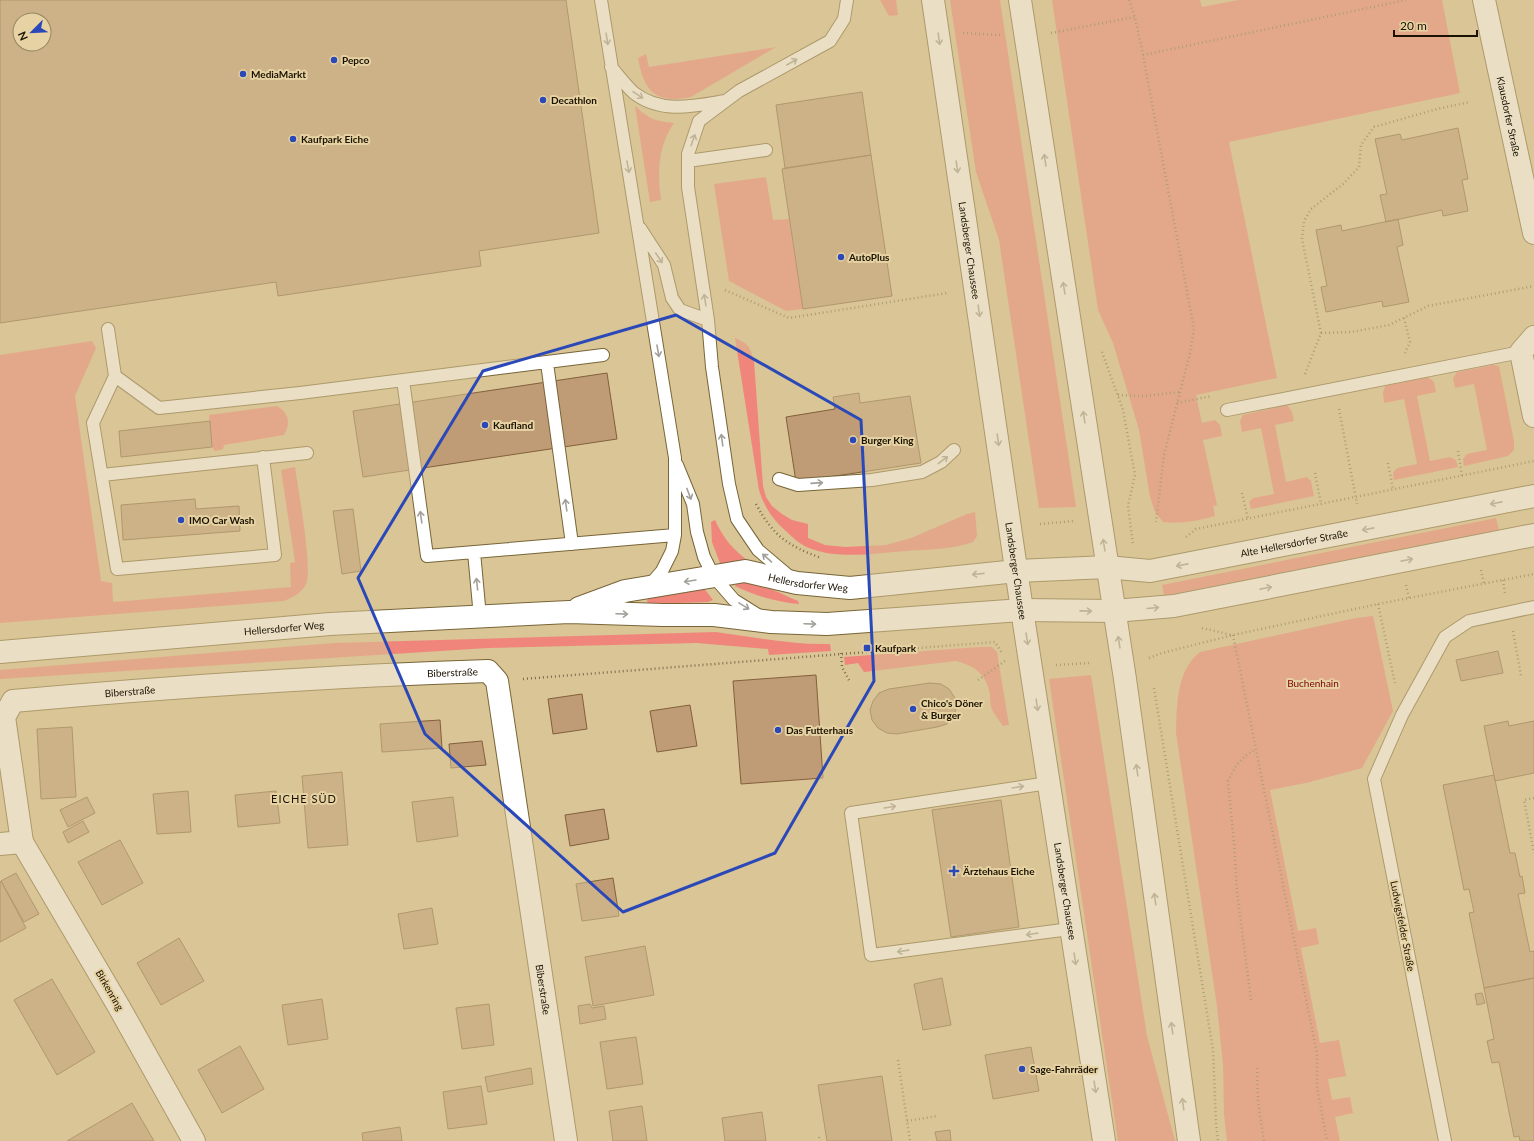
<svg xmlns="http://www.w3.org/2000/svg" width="1534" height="1141" viewBox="0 0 1534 1141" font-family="Lato,sans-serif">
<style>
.green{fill:#f0867b}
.building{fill:#bf9b76;stroke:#82603d;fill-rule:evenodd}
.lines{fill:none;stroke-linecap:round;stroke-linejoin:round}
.service-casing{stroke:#786538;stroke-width:14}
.minor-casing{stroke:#786538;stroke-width:24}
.tertiary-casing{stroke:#786538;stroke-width:24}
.primary-casing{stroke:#786538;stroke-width:24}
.path{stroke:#7c6e4d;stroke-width:2.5;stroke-dasharray:1 3;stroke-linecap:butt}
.service{stroke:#fff;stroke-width:12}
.minor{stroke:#fff;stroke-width:22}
.tertiary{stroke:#fff;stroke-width:22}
.primary{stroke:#fff;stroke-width:22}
.oneway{stroke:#a3a09a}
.marked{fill:none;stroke:#2a48b8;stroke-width:3;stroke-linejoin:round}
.poi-dot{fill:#2a48b8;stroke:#e6d2a2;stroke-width:1.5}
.labels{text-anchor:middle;stroke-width:4;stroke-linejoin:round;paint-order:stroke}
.poi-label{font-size:10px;font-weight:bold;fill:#1a1202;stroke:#e6d2a2;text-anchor:start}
.street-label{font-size:10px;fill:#1a1202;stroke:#e6d2a2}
.park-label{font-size:10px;fill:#7b0108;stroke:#e6d2a2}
.neighbourhood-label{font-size:11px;letter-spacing:1px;fill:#1a1202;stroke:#e6d2a2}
</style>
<rect width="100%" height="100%" fill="#d9c595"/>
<path class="green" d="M880,0h16l2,15 -9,1z
M950,0h50l76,507 -37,1 -40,-268 -23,-68z
M1052,0h148l2,7 36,-7h204l18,93 -231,49 48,236 -81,17 6,28 13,-3 5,5 2,11 -19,4 14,65 -4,1 2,10c-17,5 -34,8 -52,6l-8,-10 -5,-15 -11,-67 -26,-87 -15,-33z
M776,47l-85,50c-35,7 -47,-5 -53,-39l8,-4 3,13z
M635,106c15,13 19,15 39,17 -16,23 -17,50 -13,77l-11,2z
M766,177l7,43 16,-1 14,90 -17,2 -57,-30 -15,-97z
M735,338c14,6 15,9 19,23l9,125 3,11 6,9 10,8 10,6 16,4v14l17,7 20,2 41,-2 25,-7 56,-24 8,-2 2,24 -4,6c-21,8 -45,7 -67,9 -31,2 -66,9 -97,-3 -8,-3 -16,-10 -22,-16 -14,-12 -23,-25 -28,-42z
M92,341l4,7 -21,48 26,185 11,2 1,19 178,-15 -1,-24 5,-1 -14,-92 14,-3c3,21 18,103 11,117 -4,9 -13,13 -22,17l-284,22v-268z
M1493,365l6,1 15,75v9l-6,6 -44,10 -1,-7 4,-5 20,-4 -13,-66 -19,4 -2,-10 4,-6z
M1428,377l6,5 2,10 -19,4 13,65 20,-4 6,3 2,7 -64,13 -1,-7 4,-5 20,-4 -13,-65 -20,4 -1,-10 2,-7z
M1287,405l5,7 2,9 -19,4 11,57 21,-5 4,4 3,15 -63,13 -2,-7 4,-4 21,-4 -13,-66 -19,4 -2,-11 3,-6z
M277,406c12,7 14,17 7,29l-60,10 -1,4 -8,2 -3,-4 -3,-32z
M1496,518l3,12 -335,66 -2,-11z
M715,520c8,18 19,31 35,42l-29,4 -9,-24 -1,-20z
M738,582c21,-1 41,11 60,19l1,3c-22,-2 -44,-8 -64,-18z
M703,587l10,13 -5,2 -60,2 -1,-4 2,-2 24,-7z
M1373,616l20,95 -31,57 -56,15 -36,7 28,141 18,-3 3,16 -18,4 19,95 19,-3 7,36 -18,3 4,21 18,-3 3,16 -18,4 5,24h-113l-3,-27 -1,-49 -6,-59 -41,-273c1,-28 0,-62 24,-81l156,-34z
M716,632c38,5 76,13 114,12l1,7 -62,4 -1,-6 -71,-6 -209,5 -488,31v-9l334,-27z
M979,647h13l5,5 12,73 -6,1c-4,-6 -10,-13 -12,-19 -1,-4 -1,-9 -1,-13 -4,-20 -15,-28 -34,-33l-92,11 -6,-9 -13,2 -1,-8z
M1091,675l56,361 28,105h-57l-69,-462z"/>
<path class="building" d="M0,0h566l33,233 -120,18 2,15 -203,30 -2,-14 -276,41zM20,20h24v24h-24z
M862,92l9,63 -86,13 -9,-63z
M1458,128l10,51 -6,1 6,31 -25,5 -1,-6 -56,12 -6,-27 7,-1 -12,-55 25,-5 2,6z
M871,155l21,141 -89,13 -21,-140z
M1398,219l5,26 -6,2 12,55 -26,5 -1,-6 -56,11 -5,-25 6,-1 -11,-56 25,-5 1,6z
M607,373l10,66 -254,38 -10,-66z
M859,393l1,10 50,-7 11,67 -125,19 -10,-65 49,-8 -2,-12z
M210,421l2,26 -91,10 -2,-26z
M195,499l1,10 43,-3 1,25 -117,9 -2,-35z
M353,509l8,62 -19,3 -9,-63z
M1498,651l5,22 -42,8 -5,-21z
M816,675l7,103 -82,6 -8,-103z
M930,683l11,1 8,5 6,9 2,9 -4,9 -6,8 -10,3 -40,7 -10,-1 -9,-5 -6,-8 -2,-10 3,-9 6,-8 10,-4z
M582,694l5,35 -34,5 -5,-35z
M690,705l7,41 -40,6 -7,-41z
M440,720l2,28 -60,4 -2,-28z
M1508,721l1,5 25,-5v52l-39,8 -11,-55z
M72,727l4,70 -35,2 -4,-70z
M482,741l4,24 -35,3 -2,-24z
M342,772l6,73 -40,3 -6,-72z
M1494,775l16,78h5l5,24 2,-1 3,17 -7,1 12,58 4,-1v27l-50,10 -15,-75 5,-1 -5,-23 -5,1 -21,-105z
M188,791l3,41 -34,2 -4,-40z
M276,791l4,32 -42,4 -3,-32z
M87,797l8,16 -27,14 -8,-17z
M453,797l5,39 -41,6 -5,-40z
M1001,800l18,127 -68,10 -19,-127z
M604,809l5,30 -39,7 -5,-31z
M83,821l6,11 -21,11 -5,-11z
M120,840l23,43 -41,22 -24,-43z
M16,873l23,41 -15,8 -23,-41z
M613,878l6,38 -37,5 -6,-37z
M1,881l25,47 -26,14v-60z
M432,908l6,36 -34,5 -6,-35z
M179,938l25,43 -43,24 -24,-42z
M645,946l9,49 -61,11 -8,-49z
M942,978l9,47 -28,5 -9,-46z
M1534,978v163h-14l-1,-5 -5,1 -15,-75 -7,1 -5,-22 7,-2 -10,-51z
M52,979l43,73 -38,23 -43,-75z
M1482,993l3,10 -8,2 -2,-11z
M322,999l6,40 -40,6 -6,-40z
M489,1004l5,41 -32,4 -6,-41z
M590,1004l2,4 12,-2 2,13 -26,5 -2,-18z
M636,1037l7,47 -36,5 -7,-47z
M240,1046l24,43 -42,24 -24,-43z
M1031,1047l8,44 -46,8 -8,-44z
M531,1068l2,16 -45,8 -3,-15z
M882,1076l10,65h-65l-9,-56z
M481,1086l6,38 -39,5 -5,-37z
M132,1103l22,38h-87z
M642,1106l5,35h-34l-4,-30z
M762,1112l4,29h-41l-3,-23z
M400,1127l2,14h-39l-1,-8z
M950,1130l1,11h-14l-2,-9z"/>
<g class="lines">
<g class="service-casing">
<path id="service" d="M601,0l74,458v77l-3,16 -10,20 -13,15
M611,67c7,8 15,19 23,26 27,21 60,13 91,8
M688,161l78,-11
M640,228l24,37 8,33 8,12 28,10
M108,329l7,47 44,32 141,-15 303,-38
M547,363l25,181
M115,376l-22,47 24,146 158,-14 -12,-98
M403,380l24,176 248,-21
M1227,410l294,-58
M677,465l16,39 4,28 7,25 10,20 20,23 27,17
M102,475l205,-22
M779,479l19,6 74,-5 50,-8 19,-10 13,-12
M474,552l6,65
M790,577l-32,-27 -21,-31 -8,-35 -17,-117 -4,-47 -20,-133v-33l11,-33 40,-30 91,-50 14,-22 3,-19
M1048,783l-197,30 20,142 199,-26
M1445,1141l-71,-362 28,-64 43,-78 24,-16 65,-14"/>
</g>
<g class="minor-casing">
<g id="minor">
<path id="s1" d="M1484,0l50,233"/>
<path d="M1534,337l-13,15 13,64"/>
<path id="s2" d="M579,608l46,-17 120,-20 52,12 53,5 167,-17"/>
<path id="s3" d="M0,652l330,-28 239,-12 94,3h51l57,7 56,2 195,-14"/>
<path d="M0,844l22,-2"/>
<path id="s4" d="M194,1141l-75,-134 -97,-165 -18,-125 9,-16c158,-14 317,-25 475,-30l9,10 69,460"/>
</g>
</g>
<g class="tertiary-casing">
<g id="tertiary">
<path id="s5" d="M1017,571l90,-4 43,4 384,-75"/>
<path d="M1022,610l92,1 60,-5 360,-71"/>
</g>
</g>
<g class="primary-casing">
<g id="primary">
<path id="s6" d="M933,0l89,610 82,531"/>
<path d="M1020,0l105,679 64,462"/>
</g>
</g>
<path class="path" d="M1129,0l6,17 8,38 51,274 -4,24 -26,102 -8,67
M963,33l37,2
M1051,33l84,-16
M1143,55l263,-55
M725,290l64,28 158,-25
M1404,318l6,24 -5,11
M1321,333l31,-1 37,-7 39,-19 106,-20
M1102,352l21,58 12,65 -7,31 5,39
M1305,374l16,-41 -19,-94 2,-18 7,-12 32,-25 16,-17 2,-22 13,-18 63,-18 33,-7
M1118,395l27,1 35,-4
M1177,403l35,-7
M1339,409l18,95
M1458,451l4,25
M1388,463l5,26
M1315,473l6,31
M1242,493l6,26
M756,504c18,33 31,41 65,54
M1040,524l34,-3
M1186,537l10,-8 338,-68
M1481,570l3,14
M1503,580l2,13
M1406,585l3,13
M1378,604l17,79
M1202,628l30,7
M1513,631l8,45
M1233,635l84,419v33l10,54
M841,653l1,14 8,15
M1149,658l13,-5 71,-18 145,-31 156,-30
M1056,665l33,-2
M523,679l472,-37 7,11
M978,680l27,-19
M1154,688l59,362 3,73 2,18
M1534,798l-10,2 10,53
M1251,1000l-14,-108 -3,-49 -6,-62 8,-15 9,-10 11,-7
M898,1060l12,81
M1257,1068l1,33 6,40
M907,1121l30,-5
M819,1137l1,4"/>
<use href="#service" class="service"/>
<use href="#minor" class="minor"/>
<use href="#tertiary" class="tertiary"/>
<use href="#primary" class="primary"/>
</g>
<defs><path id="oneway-shaft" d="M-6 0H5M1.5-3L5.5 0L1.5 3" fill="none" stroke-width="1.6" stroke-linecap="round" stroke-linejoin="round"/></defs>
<g class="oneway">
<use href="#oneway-shaft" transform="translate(607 39) rotate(81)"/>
<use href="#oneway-shaft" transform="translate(939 39) rotate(82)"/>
<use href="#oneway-shaft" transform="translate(792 62) rotate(-30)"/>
<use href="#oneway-shaft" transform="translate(638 95) rotate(34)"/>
<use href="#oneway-shaft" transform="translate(693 140) rotate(-71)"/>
<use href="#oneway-shaft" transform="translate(1045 160) rotate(-99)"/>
<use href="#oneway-shaft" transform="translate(628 167) rotate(80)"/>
<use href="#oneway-shaft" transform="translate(957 167) rotate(82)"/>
<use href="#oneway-shaft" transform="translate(659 258) rotate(57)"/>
<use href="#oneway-shaft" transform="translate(1064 288) rotate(-99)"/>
<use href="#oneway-shaft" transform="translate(705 300) rotate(-99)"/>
<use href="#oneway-shaft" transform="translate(979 311) rotate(82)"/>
<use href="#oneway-shaft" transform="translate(658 351) rotate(80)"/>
<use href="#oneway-shaft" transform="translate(1084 417) rotate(-99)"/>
<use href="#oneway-shaft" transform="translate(722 440) rotate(-98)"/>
<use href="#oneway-shaft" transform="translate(998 440) rotate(82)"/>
<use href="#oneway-shaft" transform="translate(943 460) rotate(-37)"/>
<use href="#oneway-shaft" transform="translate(817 483) rotate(-4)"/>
<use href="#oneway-shaft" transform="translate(689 494) rotate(69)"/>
<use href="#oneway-shaft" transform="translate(1496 503) rotate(169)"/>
<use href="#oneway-shaft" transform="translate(566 505) rotate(-98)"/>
<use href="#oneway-shaft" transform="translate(421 517) rotate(-98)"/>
<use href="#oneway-shaft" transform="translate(1368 529) rotate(169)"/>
<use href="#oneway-shaft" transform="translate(1104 545) rotate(-99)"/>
<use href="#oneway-shaft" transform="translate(767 558) rotate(-139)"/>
<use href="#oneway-shaft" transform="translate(1407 560) rotate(-11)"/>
<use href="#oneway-shaft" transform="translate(1182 565) rotate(169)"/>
<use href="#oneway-shaft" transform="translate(978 574) rotate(174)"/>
<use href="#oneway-shaft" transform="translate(690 581) rotate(171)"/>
<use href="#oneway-shaft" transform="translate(477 584) rotate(-96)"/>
<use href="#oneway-shaft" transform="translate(1266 588) rotate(-11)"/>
<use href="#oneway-shaft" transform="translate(744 606) rotate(31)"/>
<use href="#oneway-shaft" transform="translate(1153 608) rotate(-5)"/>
<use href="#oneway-shaft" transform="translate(1086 611) rotate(1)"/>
<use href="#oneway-shaft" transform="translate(622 614) rotate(2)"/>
<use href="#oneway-shaft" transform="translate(810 624) rotate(2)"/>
<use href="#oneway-shaft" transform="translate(1027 639) rotate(81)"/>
<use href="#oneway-shaft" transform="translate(1119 642) rotate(-99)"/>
<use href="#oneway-shaft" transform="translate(1037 705) rotate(82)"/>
<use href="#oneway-shaft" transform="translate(1137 770) rotate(-98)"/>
<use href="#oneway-shaft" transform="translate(1018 787) rotate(-9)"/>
<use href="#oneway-shaft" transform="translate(890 807) rotate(-9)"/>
<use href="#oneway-shaft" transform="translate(1155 899) rotate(-98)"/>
<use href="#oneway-shaft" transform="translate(1032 934) rotate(172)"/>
<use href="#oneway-shaft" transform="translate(903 951) rotate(172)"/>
<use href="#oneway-shaft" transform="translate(1075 959) rotate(81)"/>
<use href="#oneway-shaft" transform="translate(1172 1028) rotate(-98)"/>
<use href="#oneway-shaft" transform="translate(1095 1087) rotate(81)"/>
<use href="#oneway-shaft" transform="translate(1183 1104) rotate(-98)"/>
</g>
<path d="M0 0H1534V1141H0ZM676,315l185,105 13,261 -99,172 -152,59 -198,-178 -67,-156 125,-207z" fill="#d9c595" fill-opacity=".55" fill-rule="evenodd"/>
<path class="marked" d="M676,315l185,105 13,261 -99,172 -152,59 -198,-178 -67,-156 125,-207z"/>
<g class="poi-dot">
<circle cx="334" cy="60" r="4"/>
<circle cx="243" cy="74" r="4"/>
<circle cx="543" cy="100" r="4"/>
<circle cx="293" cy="139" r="4"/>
<circle cx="841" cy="257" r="4"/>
<circle cx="485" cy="425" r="4"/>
<circle cx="853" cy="440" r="4"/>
<circle cx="181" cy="520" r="4"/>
<rect x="863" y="644" width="8" height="8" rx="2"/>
<circle cx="913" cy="709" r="4"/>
<circle cx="778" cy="730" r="4"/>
<path d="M952 865h4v4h4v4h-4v4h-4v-4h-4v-4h4z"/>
<circle cx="1022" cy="1069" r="4"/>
</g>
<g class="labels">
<g class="poi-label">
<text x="342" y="64">Pepco</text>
<text x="251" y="78">MediaMarkt</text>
<text x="551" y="104">Decathlon</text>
<text x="301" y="143">Kaufpark Eiche</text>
<text x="849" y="261">AutoPlus</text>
<text x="493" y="429">Kaufland</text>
<text x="861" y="444">Burger King</text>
<text x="189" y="524">IMO Car Wash</text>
<text x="875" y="652">Kaufpark</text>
<text x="921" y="707">Chico's Döner<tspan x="921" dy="12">&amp; Burger</tspan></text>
<text x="786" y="734">Das Futterhaus</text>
<text x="963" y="875">Ärztehaus Eiche</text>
<text x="1030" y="1073">Sage-Fahrräder</text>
</g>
<g class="street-label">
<text dy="4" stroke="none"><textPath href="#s1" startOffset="119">Klausdorfer Straße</textPath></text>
<text dy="4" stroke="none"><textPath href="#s6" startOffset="253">Landsberger Chaussee</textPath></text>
<text dy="4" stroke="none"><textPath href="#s5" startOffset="280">Alte Hellersdorfer Straße</textPath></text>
<text dy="4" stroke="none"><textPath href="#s6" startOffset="577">Landsberger Chaussee</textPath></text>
<text dy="4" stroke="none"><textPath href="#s2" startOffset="235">Hellersdorfer Weg</textPath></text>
<text dy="4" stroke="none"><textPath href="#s3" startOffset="285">Hellersdorfer Weg</textPath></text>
<text dy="4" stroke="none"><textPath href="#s4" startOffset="930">Biberstraße</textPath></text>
<text dy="4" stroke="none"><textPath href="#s4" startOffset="607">Biberstraße</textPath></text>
<text dy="4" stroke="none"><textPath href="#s6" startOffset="901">Landsberger Chaussee</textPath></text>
<text transform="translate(1403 926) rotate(79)" y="4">Ludwigsfelder Straße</text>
<text transform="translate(110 990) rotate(60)" y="4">Birkenring</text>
<text dy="4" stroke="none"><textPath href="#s4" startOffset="1291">Biberstraße</textPath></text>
</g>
<g class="park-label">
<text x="1313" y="687">Buchenhain</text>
</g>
<g class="neighbourhood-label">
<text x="304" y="803">EICHE SÜD</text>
</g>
</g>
<g transform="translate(32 32) rotate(246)"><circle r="19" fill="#e6d2a2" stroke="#948562"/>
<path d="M0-3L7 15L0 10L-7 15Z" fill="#2a48b8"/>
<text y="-6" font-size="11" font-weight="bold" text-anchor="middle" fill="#1a1202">N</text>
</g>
<path d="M1394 30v6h83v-6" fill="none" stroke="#1a1202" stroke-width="2"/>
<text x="1400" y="30" font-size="12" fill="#1a1202" stroke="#e6d2a2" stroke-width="3" paint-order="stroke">20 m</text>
</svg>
